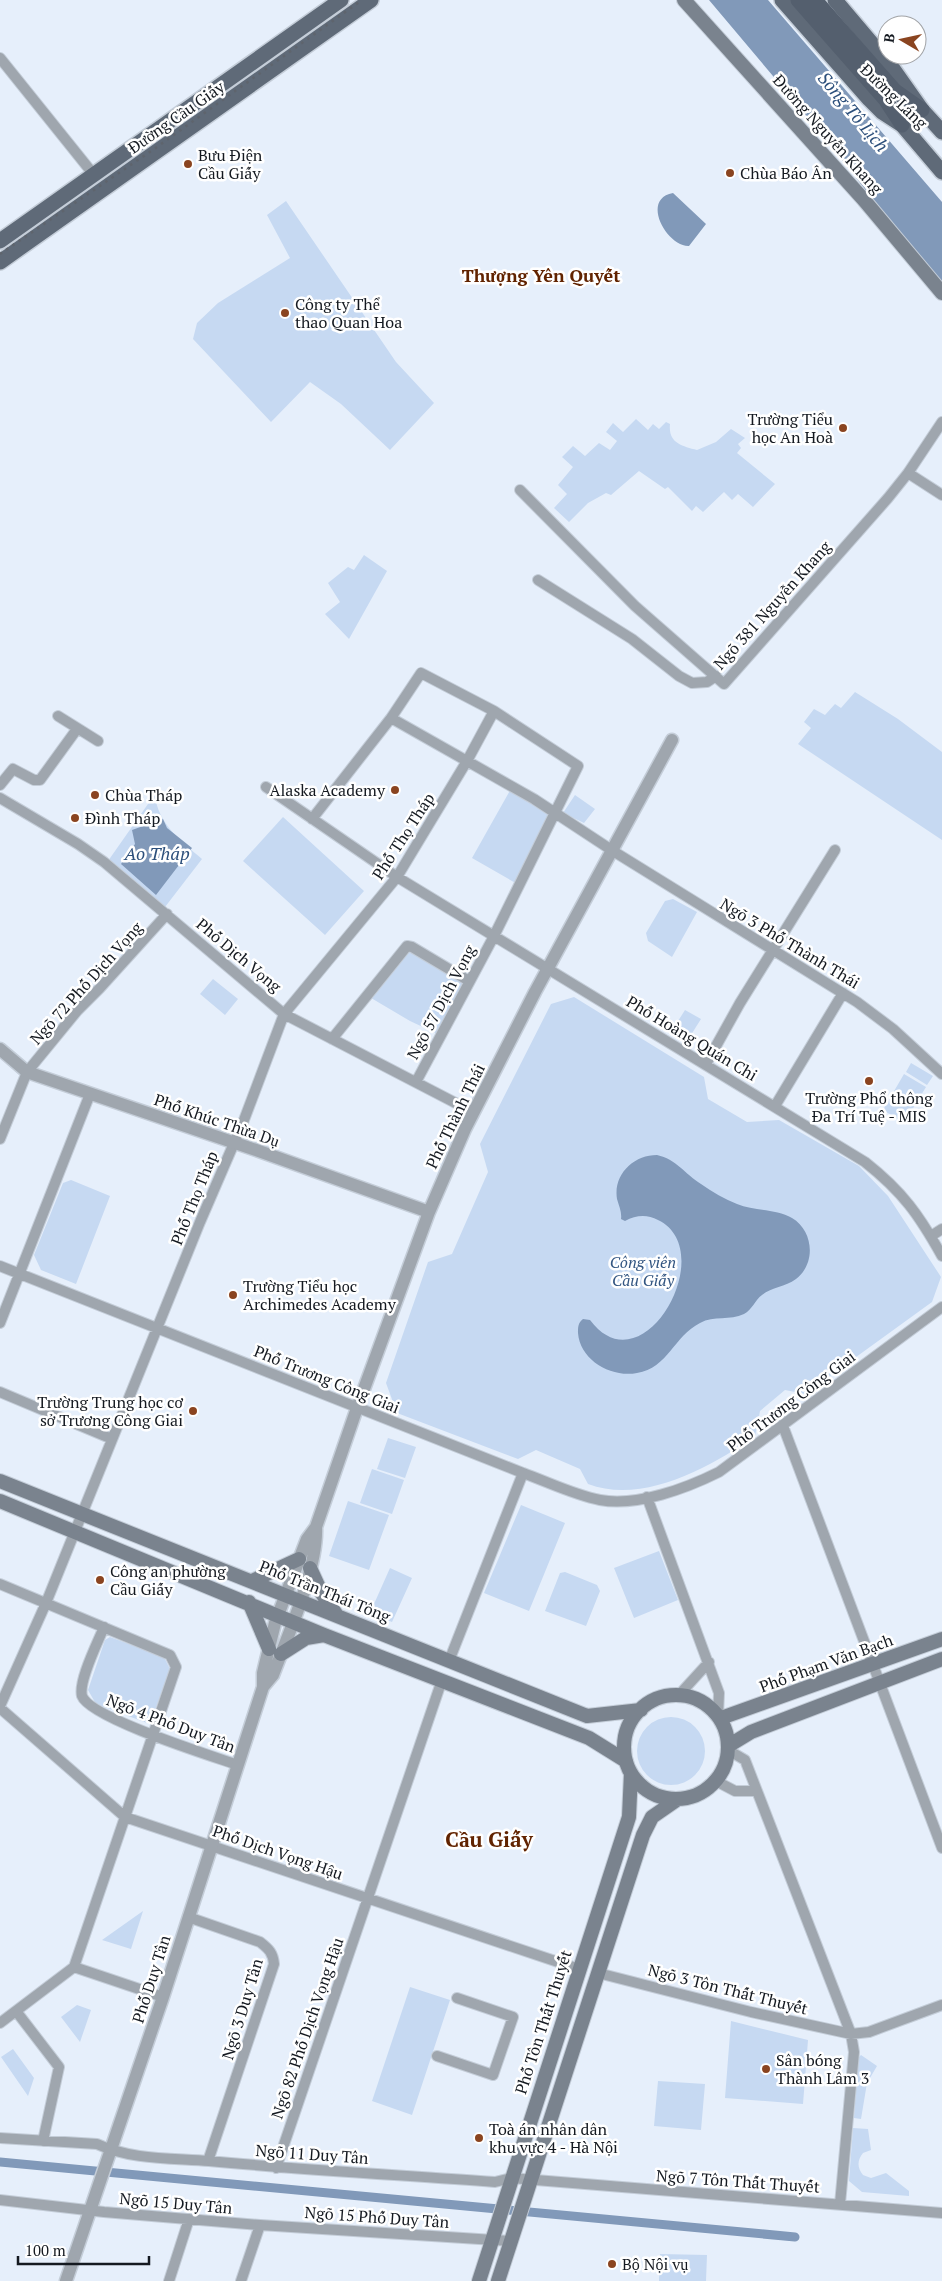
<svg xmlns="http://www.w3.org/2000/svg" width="942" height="2281" viewBox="0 0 942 2281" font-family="'PT Serif',serif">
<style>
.green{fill:#c6d9f2}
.water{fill:#8199b9}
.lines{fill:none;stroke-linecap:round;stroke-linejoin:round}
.canal{stroke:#8199b9;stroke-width:9}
.minor-casing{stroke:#c4cdd8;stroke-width:12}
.tertiary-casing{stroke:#c4cdd8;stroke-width:15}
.secondary-casing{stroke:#c4cdd8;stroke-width:16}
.primary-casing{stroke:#c4cdd8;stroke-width:18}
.trunk-casing{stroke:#c4cdd8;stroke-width:18}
.minor{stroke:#9fa6ae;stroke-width:10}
.tertiary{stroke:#9fa6ae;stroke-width:12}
.secondary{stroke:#7a838e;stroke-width:14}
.primary{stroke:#5f6a78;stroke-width:15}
.trunk{stroke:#545f6e;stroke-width:15}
.rail{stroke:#5e646d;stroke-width:2.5;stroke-dasharray:2.5 5;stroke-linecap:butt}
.poi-dot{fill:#8a4420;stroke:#fff;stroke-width:2}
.labels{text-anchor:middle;stroke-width:5;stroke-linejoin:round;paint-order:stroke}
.street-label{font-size:16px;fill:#141920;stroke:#fff}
.poi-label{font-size:16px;fill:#141920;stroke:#fff;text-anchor:start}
.park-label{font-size:16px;font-style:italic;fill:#325581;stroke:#fff}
.water-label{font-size:18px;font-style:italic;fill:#2c4f7b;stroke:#fff}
.neighbourhood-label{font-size:18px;font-weight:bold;fill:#612300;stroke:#fff}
.district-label{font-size:21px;font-weight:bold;fill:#612300;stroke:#fff}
</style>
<rect width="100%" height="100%" fill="#e6effb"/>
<path class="green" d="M286,201l110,161 38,41 -44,47 -49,-46 -31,-22 -39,40 -78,-83 4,-16 21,-20 72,-45 -23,-43z
M636,419l12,11 5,-6 6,5 7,-7 4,2c-2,19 12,22 27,26l19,-8 15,-13 14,9 -7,6 3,4 -4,5 38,31 -22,23 -15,-13 -6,6 -8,-8 -21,20 -7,-6 -4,5 -24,-24 -3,2 -26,-18 -28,24 -5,-2 -18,10 -19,19 -15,-14 13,-14 -9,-9 15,-18 -11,-10 11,-11 12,10 14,-13 11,7 7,-9 -11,-9 7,-9 10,9z
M364,555l23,16 -38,68 -24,-25 15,-12 -12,-19 20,-16 6,3z
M855,692l43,27 44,33v88l-144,-96 13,-16 -7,-6 10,-13 11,6 10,-11 6,4z
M512,787l42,27 -35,71 -47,-27z
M155,794c2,29 26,47 47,65l-37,48 -57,-46z
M575,795l20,14 -11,14 -21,-10z
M283,817l81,74 -39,44 -82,-74z
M673,899l24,13 -25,45 -24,-16 -2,-8 19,-32z
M404,948l65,33 -29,54 -30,-14 -44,-26z
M213,979l25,20 -13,16 -25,-21z
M574,997l130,80 4,22 39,23 32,-2 80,46 29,30 53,81 -9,25 -127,92 -20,-4 -25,21 -5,25c-44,31 -112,69 -167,48l-8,-15 -44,-19 -18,9 -121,-46 -11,-30 42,-121 24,-8 36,-82 -8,-28 71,-140z
M685,1010l16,9 -12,19 -16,-9z
M911,1063l22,13 -6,9 -21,-13z
M904,1074l22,13 -22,36 -21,-13z
M71,1180l39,16 -34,88 -35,-14 -7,-15 29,-72z
M388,1438l28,9 -11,31 -28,-9z
M372,1469l32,11 -12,34 -32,-11z
M348,1501l41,14 -20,55 -40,-14z
M521,1505l44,18 -36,88 -45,-18z
M659,1551l19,49 -44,18 -20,-50z
M390,1568l22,10 -20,44 -22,-9z
M565,1572l32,13 3,6 -14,35 -41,-15 15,-38z
M110,1637l54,20 6,12 -19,52 -4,2 -51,-19 -8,-14 17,-50z
M637 1751a34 34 0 1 1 68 0a34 34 0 1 1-68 0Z
M143,1911l-12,38 -29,-9z
M410,1987l40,13 -38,115 -40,-14z
M77,2005l14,5 -11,32 -19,-25z
M731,2021l77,19 -5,64 -78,-6z
M13,2049l21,29 -6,18 -27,-39z
M861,2055l16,11 -10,17 -6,36 -7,-1 4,-60z
M658,2081l47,3 -4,46 -47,-4z
M853,2128l15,1 3,21 -8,3c-6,7 -6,15 0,22l8,3 15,-5 23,18v5l-47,-4 -13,-11z
M660,2254l47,1 -1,26h-47z"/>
<path class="water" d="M709,0h59l174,202v81l-27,-30 -99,-126z
M673,193l33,31 -17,22c-22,1 -49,-47 -16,-53z
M163,819l4,9 25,20 -36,47 -35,-31 14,-20 -3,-14z
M657,1155c19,4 28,19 44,29 11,8 24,15 36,20 17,7 39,5 55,14 22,13 24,46 4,61 -11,8 -24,8 -34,16 -7,5 -10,15 -18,19 -14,7 -30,1 -44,9 -26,13 -32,45 -63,50 -26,5 -57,-13 -59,-40 0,-6 0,-10 5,-14l7,1c53,71 131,-70 68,-100 -11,-6 -22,-5 -33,1l-4,-2c1,-7 -2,-13 -4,-20 -4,-25 17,-44 40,-44z"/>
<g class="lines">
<path class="canal" d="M0,2162l795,75"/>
<g class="minor-casing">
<path id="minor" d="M0,58l94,117
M908,473l34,22
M520,490l115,116 89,78 164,-186 20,-25 34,-51
M538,580l94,59 47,37 13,7 15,-1 9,-6
M58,716l40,25
M391,718l143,81 79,52 244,151 36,27 49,45
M0,785l13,-16 21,11h6l37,-51
M266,787l131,90 468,285c38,30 54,53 77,94
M0,798l78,46 26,18 180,152 189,98
M312,819l79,-101 30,-45 73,38 84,55 -84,170 -78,146
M332,1039l75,-93 5,1 57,34
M706,1064l34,-61 95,-153
M775,1106l68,-113
M0,1139l27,-67 50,-61 23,-23 67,-74
M931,1236l11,-7
M0,1266l523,207c25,9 51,22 77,27 37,7 87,-12 119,-28l223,-165
M0,1323l90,-229
M0,1392l112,47
M783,1426l159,422
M647,1497l72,196 -1,23
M0,1584l170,71 6,12 -102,300 -74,56
M104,1627c-6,15 -26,54 -22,69 8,22 130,60 156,69
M449,1661l74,-188
M678,1696l31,-34
M0,1706l46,-103 154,-381 44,-102 40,-106 113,-137 70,-116 27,-50
M0,1708l125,109 454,152
M728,1750l17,10 106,274 3,18 -14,152
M716,1781l19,10h21
M188,1917l72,25c9,7 13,11 14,22l-66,197
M74,1967l89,30
M598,1973l153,39 100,22 18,-2 73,-27
M16,2011l43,56 -16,74
M437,2056l56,19 20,-58 -56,-19
M0,2138l97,6c34,16 75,14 112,17 95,9 191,14 286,21l16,-4 431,35
M276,2168l166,-488
M0,2200l104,12 156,13 251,16
M169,2281l20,-62
M241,2281l19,-56"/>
</g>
<g class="tertiary-casing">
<path id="tertiary" d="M0,1049l27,23 229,78 173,62
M263,1687l10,-12c15,-40 45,-107 43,-148
M66,2281l97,-284 100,-310v-14l12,-50 32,-84 9,-12 41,-119 72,-196 36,-83 70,-137 137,-252"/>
</g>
<g class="secondary-casing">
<path id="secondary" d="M684,0l180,200 78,93
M0,1481l587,235 54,-6
M0,1501l324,134 265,103 37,23
M310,1568l11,24 15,22
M252,1581l47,-22
M249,1602l20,47
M281,1654l25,-16 18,-3
M624 1747a52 52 0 1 1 104 0a52 52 0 1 1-104 0Z
M721,1718l221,-79
M728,1746l23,-14 191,-73
M479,2281l150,-464 2,-44
M498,2281l145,-446 9,-18 26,-18"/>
</g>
<g class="primary-casing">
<path id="primary" d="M782,0l87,99 13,13 20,13 40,47
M835,0l56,66 31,44 20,22
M0,241l341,-241
M0,262l371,-262"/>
</g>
<g class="trunk-casing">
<path id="trunk" d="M798,0l87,99 17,26
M815,0l80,91 27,19"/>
</g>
<use href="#minor" class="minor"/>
<use href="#tertiary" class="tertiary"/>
<use href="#secondary" class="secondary"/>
<use href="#primary" class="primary"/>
<use href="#trunk" class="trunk"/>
<path class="rail" d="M0,254l157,-107 205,-147"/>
</g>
<g class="poi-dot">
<circle cx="188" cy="164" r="5"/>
<circle cx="730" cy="173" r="5"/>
<circle cx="285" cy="313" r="5"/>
<circle cx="843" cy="428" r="5"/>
<circle cx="395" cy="790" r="5"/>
<circle cx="95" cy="795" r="5"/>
<circle cx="75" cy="818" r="5"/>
<circle cx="869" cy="1081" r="5"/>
<circle cx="233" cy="1295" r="5"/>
<circle cx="193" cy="1411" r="5"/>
<circle cx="100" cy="1580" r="5"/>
<circle cx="766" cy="2069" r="5"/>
<circle cx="479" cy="2138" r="5"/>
<circle cx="612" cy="2264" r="5"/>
</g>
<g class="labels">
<g class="street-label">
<text transform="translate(894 96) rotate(44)" y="6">Đường Láng</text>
<text transform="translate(176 117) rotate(-35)" y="6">Đường Cầu Giấy</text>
<text transform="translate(828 134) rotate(48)" y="6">Đường Nguyễn Khang</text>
<text transform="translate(772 605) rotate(-48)" y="6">Ngõ 381 Nguyễn Khang</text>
<text transform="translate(403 836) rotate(-57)" y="6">Phố Thọ Tháp</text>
<text transform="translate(790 943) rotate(31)" y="6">Ngõ 3 Phố Thành Thái</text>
<text transform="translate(239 955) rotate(40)" y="6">Phố Dịch Vọng</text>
<text transform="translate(86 983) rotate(-48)" y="6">Ngõ 72 Phố Dịch Vọng</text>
<text transform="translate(441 1002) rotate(-62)" y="6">Ngõ 57 Dịch Vọng</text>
<text transform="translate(692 1038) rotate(31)" y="6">Phố Hoàng Quán Chi</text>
<text transform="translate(455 1116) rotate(-64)" y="6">Phố Thành Thái</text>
<text transform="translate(217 1120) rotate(19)" y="6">Phố Khúc Thừa Dụ</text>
<text transform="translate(194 1198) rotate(-68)" y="6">Phố Thọ Tháp</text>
<text transform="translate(327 1379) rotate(22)" y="6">Phố Trương Công Giai</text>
<text transform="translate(791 1401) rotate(-37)" y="6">Phố Trương Công Giai</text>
<text transform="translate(325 1591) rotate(22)" y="6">Phố Trần Thái Tông</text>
<text transform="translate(826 1663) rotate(-20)" y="6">Phố Phạm Văn Bạch</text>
<text transform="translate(171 1723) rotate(21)" y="6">Ngõ 4 Phố Duy Tân</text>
<text transform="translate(278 1852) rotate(19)" y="6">Phố Dịch Vọng Hậu</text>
<text transform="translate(151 1979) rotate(-72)" y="6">Phố Duy Tân</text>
<text transform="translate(728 1989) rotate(14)" y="6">Ngõ 3 Tôn Thất Thuyết</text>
<text transform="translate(242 2009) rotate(-73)" y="6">Ngõ 3 Duy Tân</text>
<text transform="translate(543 2022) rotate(-72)" y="6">Phố Tôn Thất Thuyết</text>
<text transform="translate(307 2028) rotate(-71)" y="6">Ngõ 82 Phố Dịch Vọng Hậu</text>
<text transform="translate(312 2154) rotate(4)" y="6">Ngõ 11 Duy Tân</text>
<text transform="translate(738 2181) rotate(4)" y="6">Ngõ 7 Tôn Thất Thuyết</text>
<text transform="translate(176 2203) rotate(5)" y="6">Ngõ 15 Duy Tân</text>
<text transform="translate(377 2217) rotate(4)" y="6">Ngõ 15 Phố Duy Tân</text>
</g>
<g class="poi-label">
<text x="198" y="161">Bưu Điện<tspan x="198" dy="18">Cầu Giấy</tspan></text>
<text x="740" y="179">Chùa Báo Ân</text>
<text x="295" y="310">Công ty Thể<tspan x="295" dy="18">thao Quan Hoa</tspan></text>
<text x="833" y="425" text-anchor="end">Trường Tiểu<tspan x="833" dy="18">học An Hoà</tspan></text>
<text x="385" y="796" text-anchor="end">Alaska Academy</text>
<text x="105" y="801">Chùa Tháp</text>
<text x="85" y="824">Đình Tháp</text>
<text x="869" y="1104" text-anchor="middle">Trường Phổ thông<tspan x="869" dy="18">Đa Trí Tuệ - MIS</tspan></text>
<text x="243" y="1292">Trường Tiểu học<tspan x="243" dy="18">Archimedes Academy</tspan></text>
<text x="183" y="1408" text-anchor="end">Trường Trung học cơ<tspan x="183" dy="18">sở Trương Công Giai</tspan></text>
<text x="110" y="1577">Công an phường<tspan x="110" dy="18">Cầu Giấy</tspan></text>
<text x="776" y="2066">Sân bóng<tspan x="776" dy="18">Thành Lâm 3</tspan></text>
<text x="489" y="2135">Toà án nhân dân<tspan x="489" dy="18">khu vực 4 - Hà Nội</tspan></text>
<text x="622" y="2270">Bộ Nội vụ</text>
</g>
<g class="park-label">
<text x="643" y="1268">Công viên<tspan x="643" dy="18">Cầu Giấy</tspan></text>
</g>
<g class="water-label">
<text transform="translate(853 112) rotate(50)" y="6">Sông Tô Lịch</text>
<text x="157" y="860">Ao Tháp</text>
</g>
<g class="neighbourhood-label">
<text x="541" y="282">Thượng Yên Quyết</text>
</g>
<g class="district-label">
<text x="489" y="1847">Cầu Giấy</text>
</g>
</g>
<g transform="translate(902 40) rotate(279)"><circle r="24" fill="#ffffff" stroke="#a1a3a6"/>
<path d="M0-4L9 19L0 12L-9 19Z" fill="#8a4420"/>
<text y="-8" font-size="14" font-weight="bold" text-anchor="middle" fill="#141920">B</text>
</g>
<path d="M18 2256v8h131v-8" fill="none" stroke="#141920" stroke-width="2.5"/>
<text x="25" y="2256" font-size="15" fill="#141920" stroke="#ffffff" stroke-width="4" paint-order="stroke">100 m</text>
</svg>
